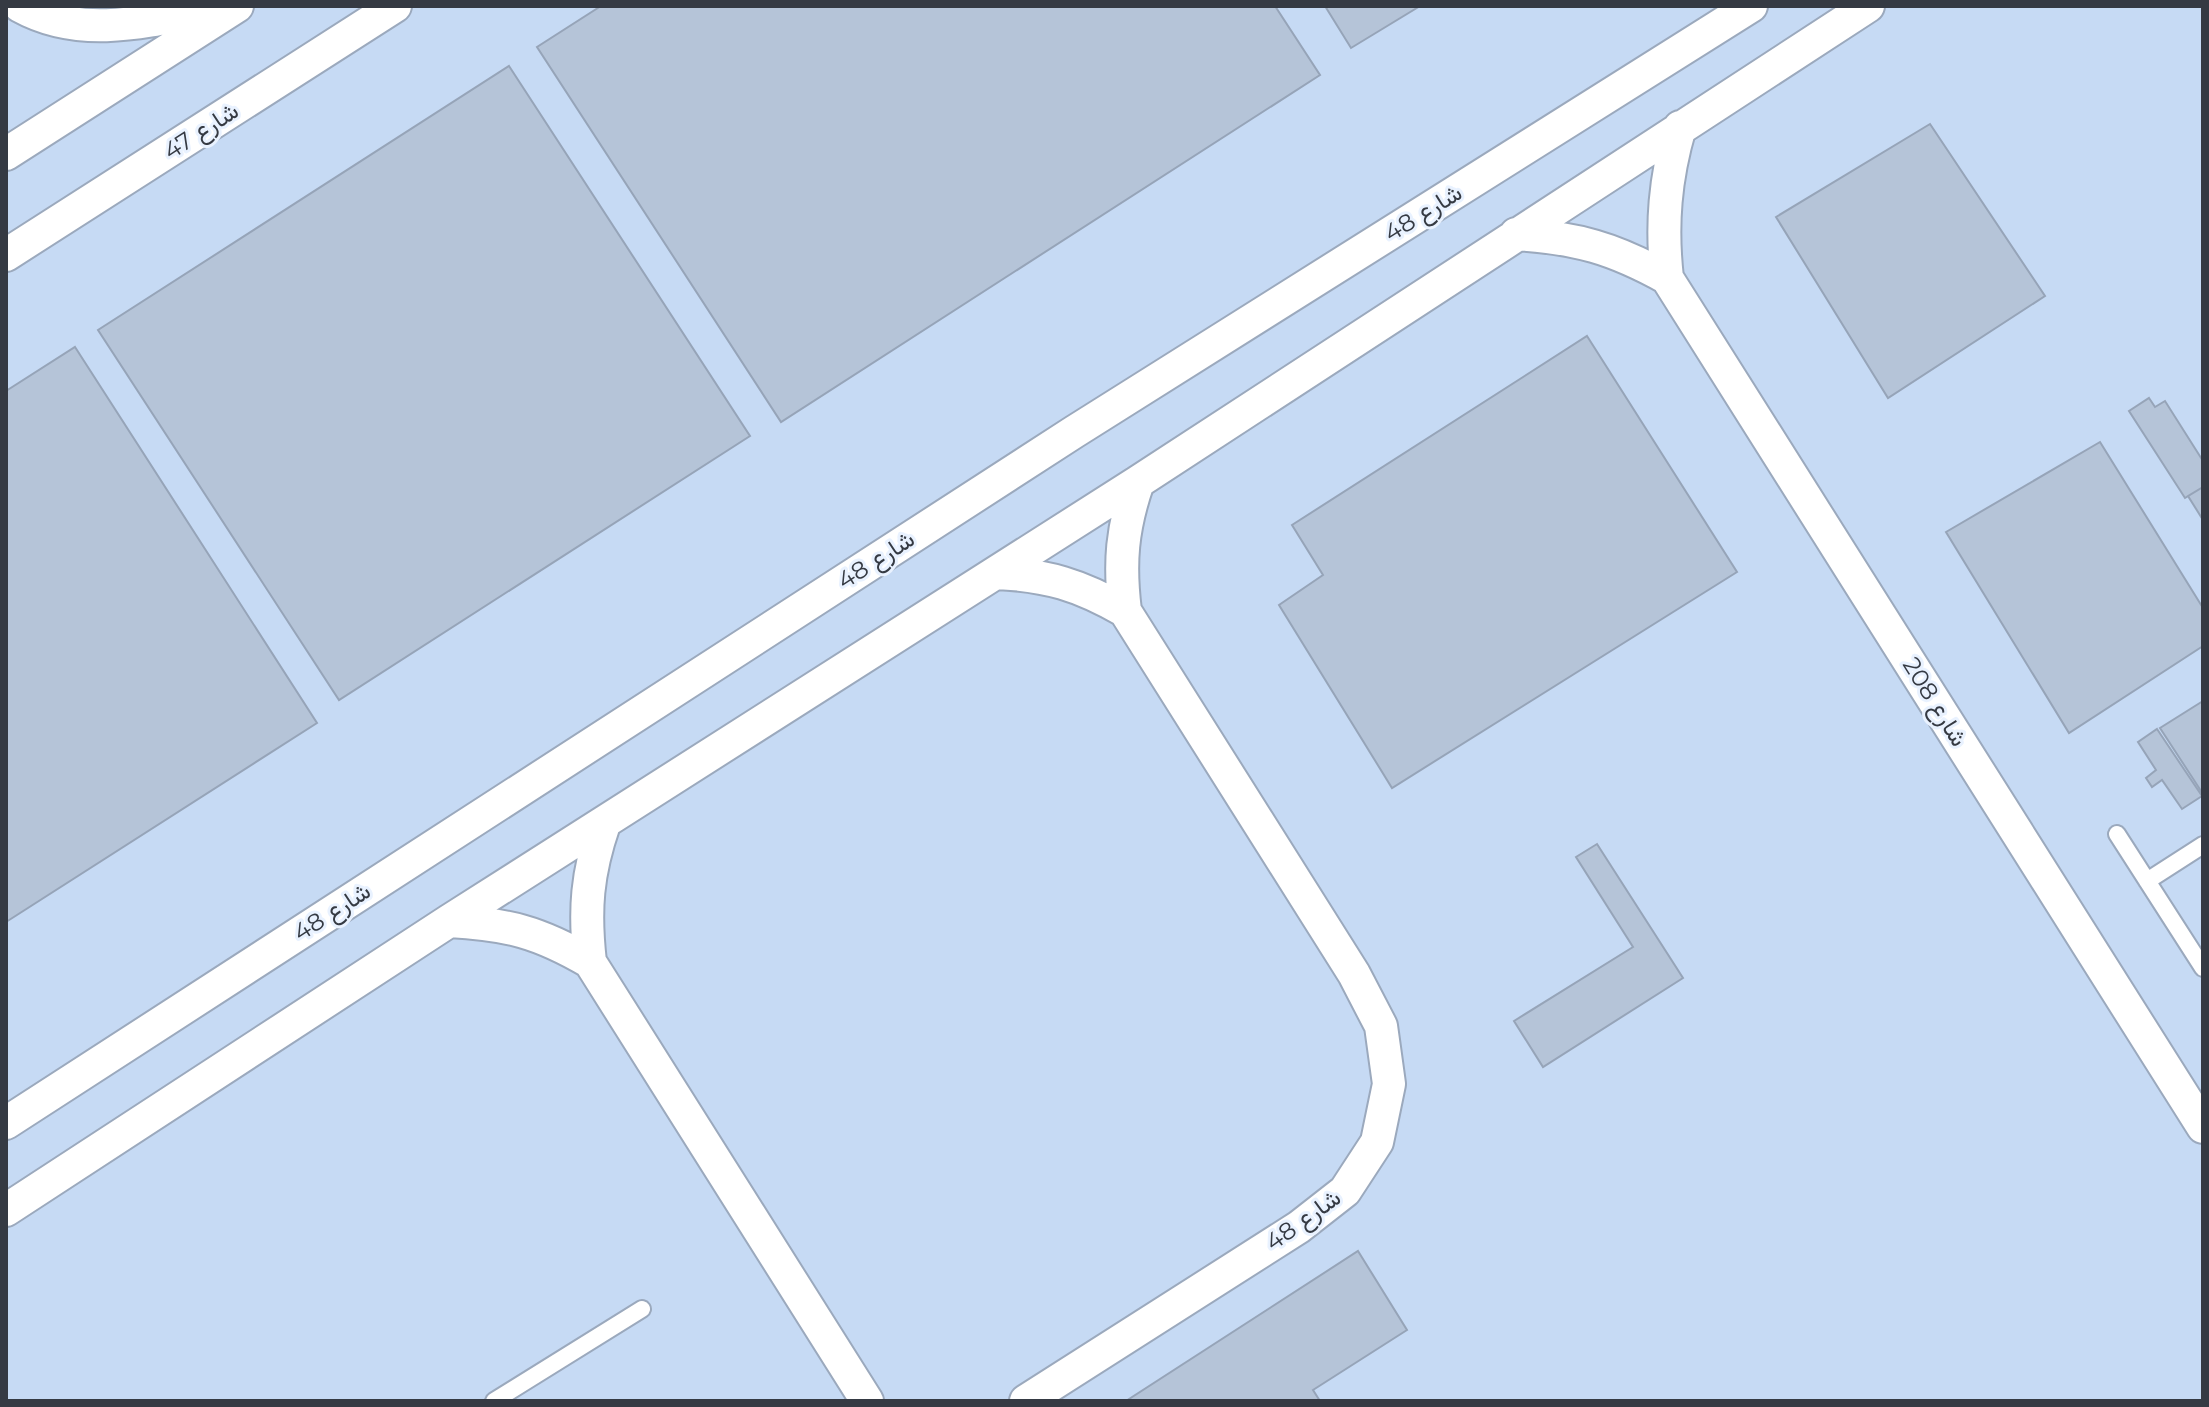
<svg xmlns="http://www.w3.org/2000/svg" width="2209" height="1407" viewBox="0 0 2209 1407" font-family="Montserrat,Vazirmatn,sans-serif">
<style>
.built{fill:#c6daf4}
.building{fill:#b5c4d8;stroke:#96a4b8;stroke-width:2}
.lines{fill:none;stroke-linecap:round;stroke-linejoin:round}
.service-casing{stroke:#9ba9bd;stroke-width:20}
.minor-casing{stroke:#9ba9bd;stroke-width:36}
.service{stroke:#fff;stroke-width:16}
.minor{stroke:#fff;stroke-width:32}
.labels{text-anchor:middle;stroke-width:6;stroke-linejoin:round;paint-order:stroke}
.street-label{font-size:24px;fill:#353a43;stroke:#e9f2ff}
</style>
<rect width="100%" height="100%" fill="#d6e5fa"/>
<path class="built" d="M6,6h2197v1395h-2197z"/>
<path class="building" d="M601,6h674l45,69 -539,347 -244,-375z
M1325,6h95l-69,42z
M509,66l241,370 -411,264 -241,-370z
M1930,124l115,172 -157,102 -112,-181z
M1587,336l150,236 -345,216 -113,-183 44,-30 -31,-50z
M75,347l242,376 -311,199v-531z
M2149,398l6,9 10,-6 38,60v26l-18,11 -56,-87z
M2100,442l103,166v38l-134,87 -123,-201z
M2203,487v33l-15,-24z
M2203,701v93l-43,-66z
M2157,729l45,67 -20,13 -20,-29 -10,7 -6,-9 10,-8 -18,-28z
M1597,844l86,134 -140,89 -29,-46 119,-74 -57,-90z
M1358,1251l49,79 -94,60 7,11h-194z"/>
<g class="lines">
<g class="service-casing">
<path id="service" d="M2117,834l86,134
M2147,881l56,-36
M494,1401l148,-92"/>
</g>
<g class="minor-casing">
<path id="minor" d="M20,6c65,36 136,13 204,0
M1680,127c-15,51 -19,98 -13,151l536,849
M6,154l231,-148
M1516,234c61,4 97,14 151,44
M6,255l389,-249
M996,573c51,2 84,12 129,38
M604,824c-17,49 -20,86 -14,138l277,439
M449,921c58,3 90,11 141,41
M6,1123l1068,-691 677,-426
M6,1210l443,-289 689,-439 730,-476
M1026,1401l273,-174 46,-36 32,-49 12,-58 -8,-58 -27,-52 -229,-363c-6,-48 -3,-83 13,-129"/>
</g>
<use href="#service" class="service"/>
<use href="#minor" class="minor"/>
</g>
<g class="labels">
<g class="street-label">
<text transform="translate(201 131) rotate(-33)" y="8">شارع 47</text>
<text transform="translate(1423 213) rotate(-32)" y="8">شارع 48</text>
<text transform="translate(876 560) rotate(-33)" y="8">شارع 48</text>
<text transform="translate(1935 702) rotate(58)" y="8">شارع 208</text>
<text transform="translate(332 912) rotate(-33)" y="8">شارع 48</text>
<text transform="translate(1303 1220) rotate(-36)" y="8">شارع 48</text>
</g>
</g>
<rect width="2209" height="1407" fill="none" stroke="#353a43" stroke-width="16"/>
</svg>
